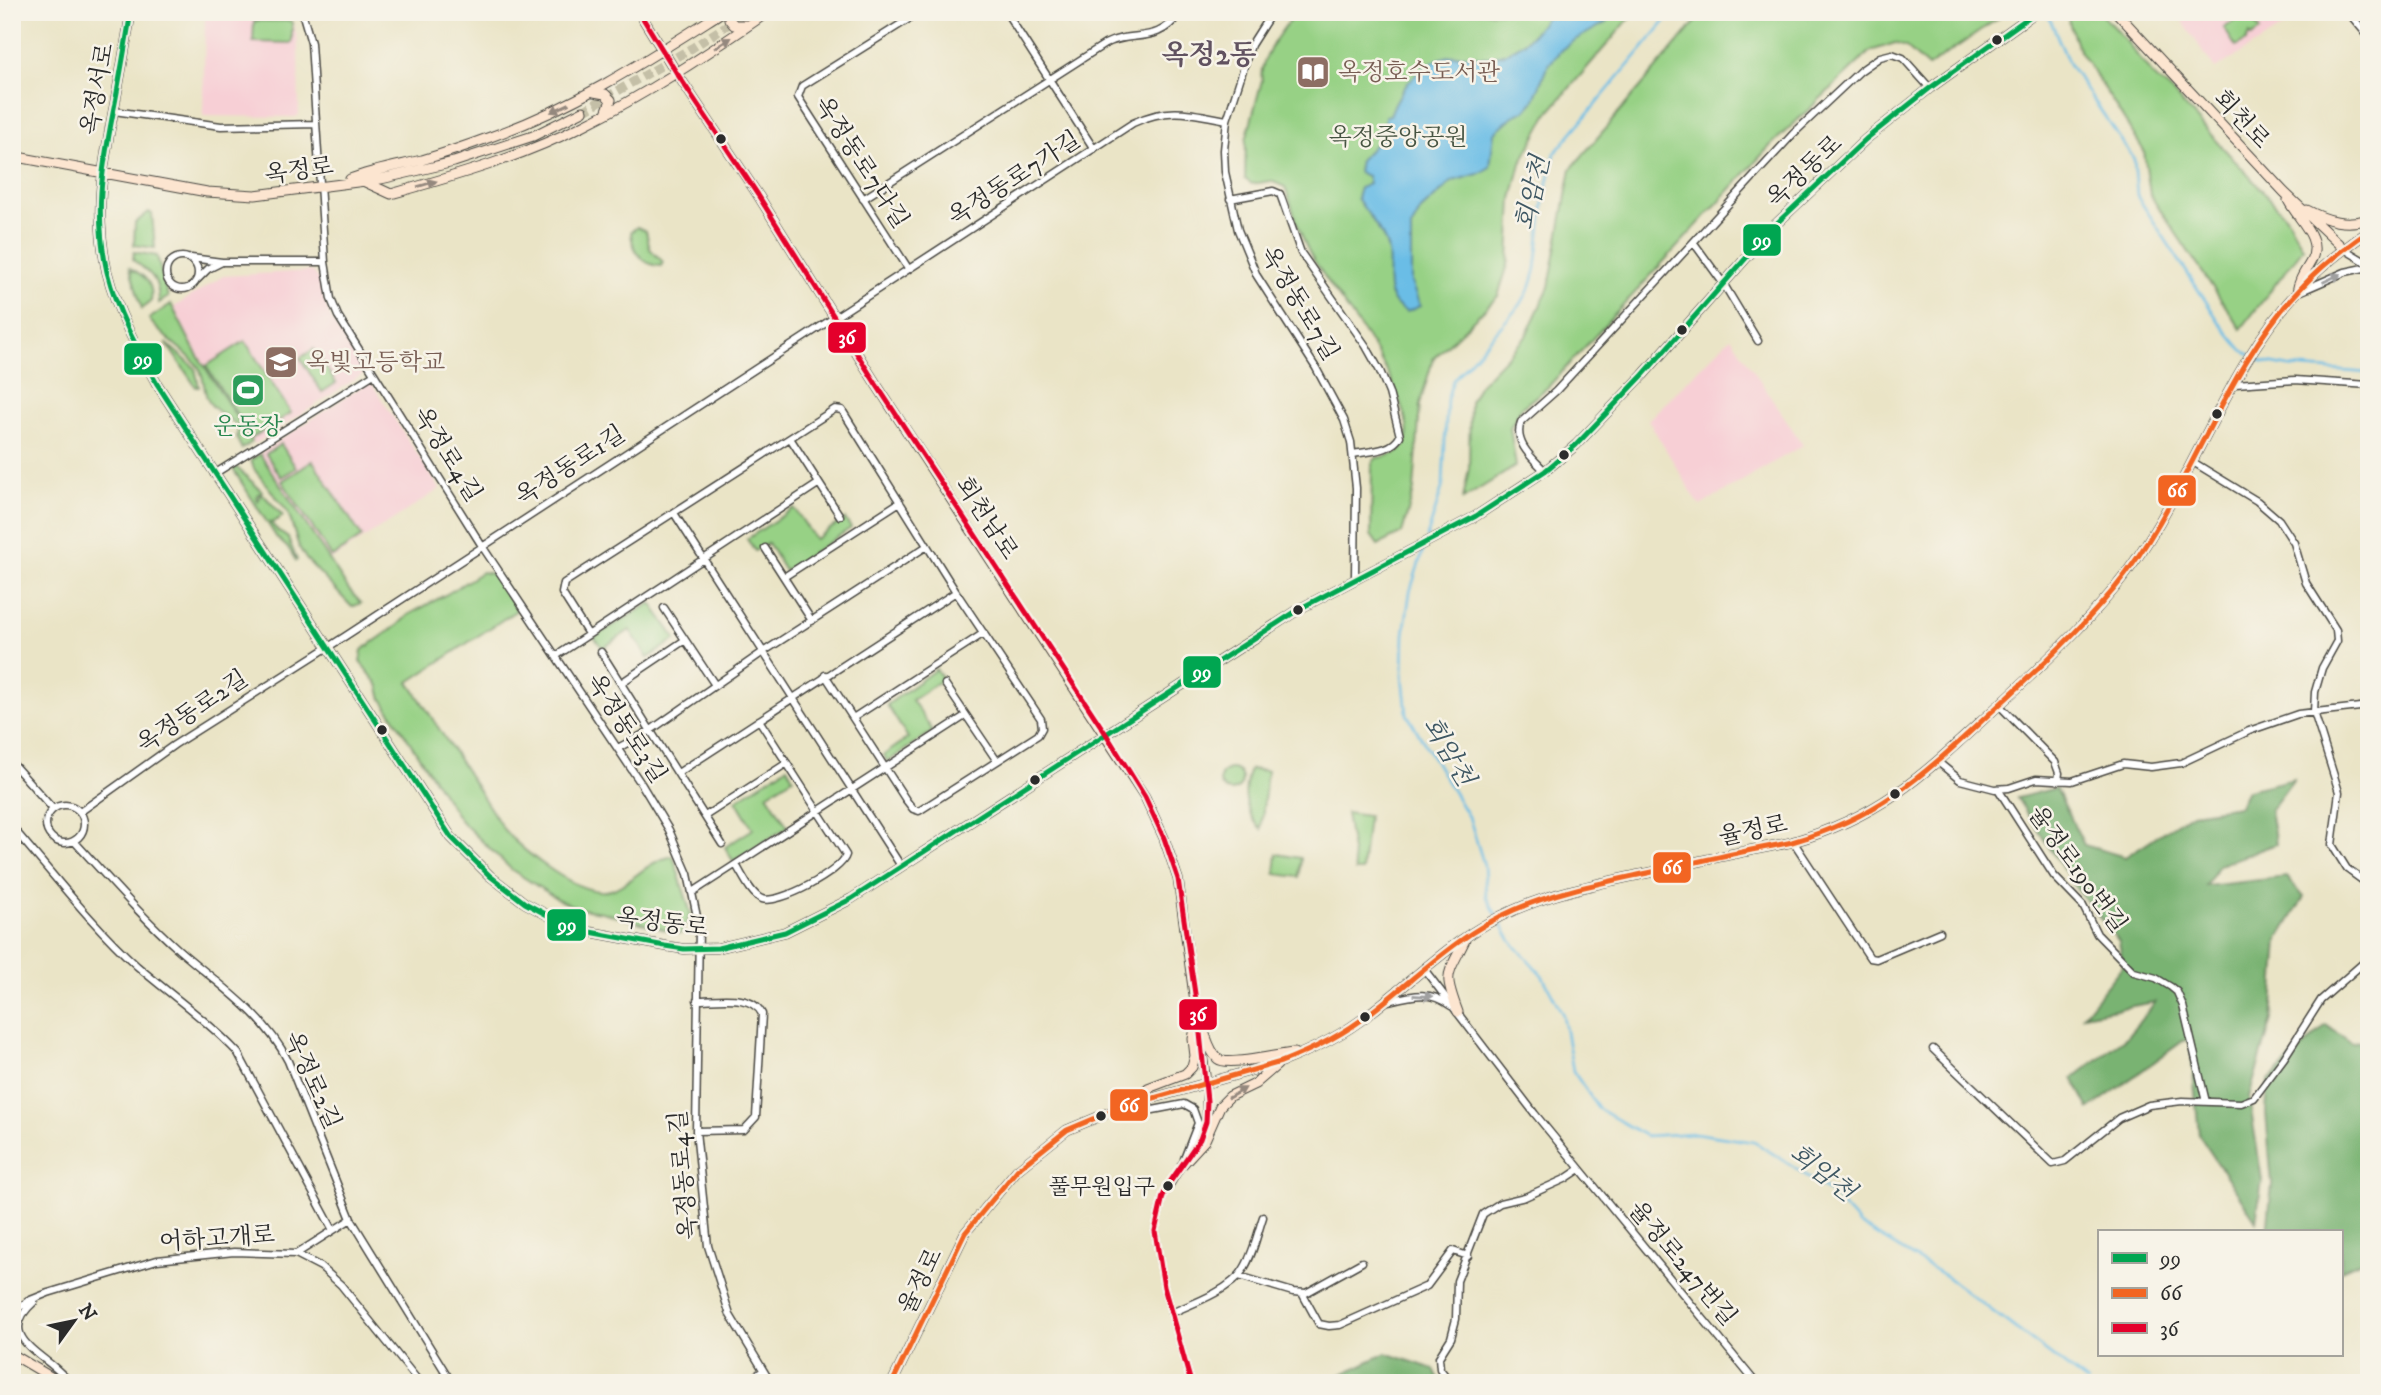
<svg xmlns="http://www.w3.org/2000/svg" width="2381" height="1395" viewBox="0 0 2381 1395" font-family="'IM FELL DW Pica','Noto Serif KR',serif">
<style>
.built{fill:#f7cfd5}
.green{fill:#97d185;stroke:#617e58;stroke-width:2}
.forest{fill:#79b372;stroke:#526f4e;stroke-width:2}
.water{fill:#6bbde6;stroke:#4b7488;stroke-width:2}
.lines{fill:none;stroke-linecap:round;stroke-linejoin:round}
.stream{stroke:#6bbde6;stroke-width:2.5}
.secondary-tunnel{stroke:#c4bfa7;stroke-width:9;stroke-dasharray:9 4.5;stroke-linecap:butt}
.street-casing{stroke:#484742;stroke-width:9}
.secondary-casing{stroke:#484742;stroke-width:11}
.street{stroke:#fff;stroke-width:6}
.secondary{stroke:#fce5d0;stroke-width:9}
.bus-1-casing{stroke:#f7f3e8;stroke-width:10}
.bus-2-casing{stroke:#f7f3e8;stroke-width:10}
.bus-3-casing{stroke:#f7f3e8;stroke-width:10}
.bus-1{stroke:#00a651;stroke-width:5}
.bus-2{stroke:#f26522;stroke-width:5}
.bus-3{stroke:#e4002b;stroke-width:5}
.oneway{fill:#94887e}
.oneway2{fill:#a0a0a0}
.bus-dot{fill:#2b2b2b;stroke:#f7f3e8;stroke-width:2.5}
.labels{text-anchor:middle;stroke-width:5;stroke-linejoin:round;paint-order:stroke}
.bus-label{font-size:22px;fill:#2b2b2b;stroke:#f7f3e8;text-anchor:end}
.education-label{font-size:24px;fill:#785e54;stroke:#f7f3e8;text-anchor:start}
.street-label{font-size:24px;fill:#2b2b2b;stroke:#f7f3e8}
.park-label{font-size:24px;fill:#465442;stroke:#f7f3e8}
.leisure-label{font-size:24px;fill:#27864d;stroke:#f7f3e8}
.water-label{font-size:26px;font-style:italic;fill:#3e5763;stroke:#f7f3e8}
.quarter-label{font-size:28px;font-weight:bold;fill:#615260;stroke:#f7f3e8}
.line-badge{stroke:#f7f3e8;stroke-width:2.5}
.badge-label{font-size:19px;text-anchor:middle;font-weight:bold;fill:#fff}
</style>
<rect width="100%" height="100%" fill="#f7f3e8"/>
<filter id="ink" filterUnits="userSpaceOnUse"><feTurbulence type="fractalNoise" baseFrequency=".0143" numOctaves="2"/><feDisplacementMap in="SourceGraphic" scale="14" xChannelSelector="R" yChannelSelector="G"/><feConvolveMatrix kernelMatrix="1 2 1 2 8 2 1 2 1" color-interpolation-filters="sRGB"/></filter>
<filter id="wash" filterUnits="userSpaceOnUse"><feTurbulence type="fractalNoise" baseFrequency=".00686" numOctaves="4" result="noise"/><feDisplacementMap in="SourceGraphic" scale="28" xChannelSelector="R" yChannelSelector="G"/><feGaussianBlur stdDeviation="1.57" result="paint"/><feColorMatrix in="noise" values="0 0 0 0 0 0 0 0 0 0 0 0 0 0 0 0 0 1.4 0 .05"/><feComposite in="paint" operator="in"/></filter>
<g filter="url(#wash)">
<rect width="100%" height="100%" fill="#eae4c6"/>
<path class="built" d="M2176,12h132l-93,57z
M205,18l88,2 5,22 1,73 -4,2 -92,-1z
M312,271l8,9 9,35 36,58 -110,71 -58,-92 -23,-45 49,-31z
M1731,337l72,108 -103,61 -52,-86z
M370,381l70,108 -109,71 -71,-107z"/>
<path class="green" d="M1296,12h339l-87,101 -27,50 -9,36 -3,62 -11,35 -65,63 -13,45 -6,86 -12,43 -24,12 -7,-10 1,-71 4,-6c10,-2 22,-3 28,-12 8,-12 1,-30 -3,-42 -22,-61 -57,-94 -89,-147 -13,-22 -18,-46 -27,-70l-14,-6 -19,3 -7,-5 1,-39 16,-60c-5,-19 22,-53 34,-68z
M1704,12h303l-79,55 -22,-20 -11,-4 -24,8 -100,94 -223,242 -27,21 -11,20 6,38 -53,33 6,-31 1,-66 8,-16 47,-48 24,-51 22,-118z
M2078,12h21c9,10 19,19 28,30 14,17 23,34 42,47l117,127 17,32 -62,81 -91,-134 -6,-44 -67,-105 -9,-27z
M2248,12l12,19 -9,6 -2,-3 -3,7 -10,6 -12,-19z
M254,21h38v22l-39,-1z
M149,212l3,2 3,34 -21,-3 1,-22z
M637,227l9,4 4,18 13,13 -2,4c-19,0 -29,-17 -30,-34z
M134,252l23,4 11,41 -9,6c0,-24 -7,-29 -26,-43z
M130,268c15,8 24,15 21,33l-9,8z
M171,304l24,47 57,91 -10,7 -5,-10 1,-12c-8,-11 -21,-13 -29,-25 -7,-12 -3,-26 -12,-37 -14,-17 -35,-27 -48,-46z
M245,341l46,72 -39,25 -46,-72z
M166,343l29,25 4,19h-3z
M314,349l22,34 -14,9 -22,-34z
M281,444l15,24 -15,9 -15,-23z
M260,454l89,136 12,13 -9,4 -46,-48 -7,-12 -11,-35 -34,-43 -3,-9z
M313,461l49,76 -30,20 -50,-76z
M236,467l26,24 -5,5 1,5 4,-8 21,23 -11,7 -3,-2 9,10 10,7 9,22 -1,1 -7,-12 -12,-11 -44,-69z
M794,508l21,31 30,-20 6,9 -66,43 -17,-28 -13,8 -8,-12z
M482,572l12,2 23,36 -108,72 95,148c19,21 77,69 107,60 22,-8 36,-29 62,-34l18,58 -11,20 -78,-22 -21,-3 -20,-8 -49,-31 -52,-50 -78,-121 -4,-15 -18,-22 2,-12 36,-25 10,-10 39,-21z
M651,603l25,36 -28,19 -18,-28 -27,18 -9,-11z
M936,669l7,10 -31,21 21,31 -46,31 -3,-7 24,-17 -21,-33z
M787,767l6,11 -26,16 21,33 -55,34 -8,-14 28,-18 -17,-29z
M1250,769l17,2 -6,58c-17,-17 -19,-38 -11,-60z
M1220 780a11 11 0 1 1 22 0a11 11 0 1 1-22 0Z
M1346,813l22,3 -6,55h-7z
M1277,854l24,4 -2,19 -24,-3z"/>
<path class="forest" d="M2294,779l-24,32 6,33 -57,21 -13,21 81,-9 17,20 -26,43 -6,79 -23,78 13,83 -6,41 -57,-86 -9,-96 -7,2 -94,68 -16,-31 55,-42 27,-34 -72,13 40,-50 -4,-24 -43,-53 -59,-90 39,-10 28,57 41,12 67,-44 47,-7 8,-16z
M2369,980v278l-28,12v-38h-74l5,-48 -6,-71 2,-32 58,-56 26,18 13,-4z
M1386,1353l48,16 7,14h-117z"/>
<path class="water" d="M1549,12h63l-7,6 2,4 -34,19 -12,9 -14,17 -14,35 -8,9 -12,5 -19,17 -4,34 -12,7 -25,7 -32,29 -10,18v54l9,24 -13,6c-32,-15 -10,-48 -23,-73 -7,-14 -18,-27 -27,-41l3,-10 9,-4 -2,-8 -9,-4 2,-12 19,-20 5,-1 1,-23 5,-1c11,-30 36,-59 69,-60 11,0 21,4 32,2 26,-4 46,-24 58,-45z"/>
<g class="lines">
<path class="stream" d="M2047,12l22,52 65,95 3,37 85,130 20,24 21,12 26,5 80,6
M1427,537l16,-52 4,-86 6,-19 68,-76 10,-18 5,-17 8,-70 11,-46 118,-141
M1424,547l-14,45 -6,42 -1,42 4,38 63,106 14,45 2,31 25,45 31,34 21,40 10,56 26,38 47,27 49,-3 59,9 39,24 39,28 28,31 87,52 141,106"/>
</g>
</g>
<g filter="url(#ink)">
<g class="lines">
<path class="secondary-tunnel" d="M583,111l109,-63 55,-36"/>
<g class="street-casing">
<path id="street" d="M302,12l9,31 14,219 6,37 7,17 144,230 160,239 27,45 19,44 11,52 -3,205 12,115 22,69 41,68
M1006,12l88,137
M1272,12l-21,33 -24,75 -3,30 1,22 13,58 19,46 59,92 28,52 7,22 5,46 -1,90
M2348,12l21,25
M114,111l107,15 95,-2
M863,199l242,-155c29,-15 50,3 76,-32
M1230,199l43,-8 7,3 21,59 65,93 14,25 9,22 11,43c-8,16 -31,15 -47,18
M1694,243l29,40 35,58
M2344,249l25,15
M166 273a16 16 0 1 1 32 0a16 16 0 1 1-32 0Z
M191,258l31,4 -14,7 -11,11
M222,262h103
M908,268l-110,-171 4,-11 118,-74
M2299,292l46,-20 24,-5
M2235,384l60,-4 74,5
M790,438l50,78
M2193,462l64,39 22,19 15,23 12,40 30,47 1,11 -15,27 -7,24 -1,20 25,80 -7,53 15,24 22,16
M1545,471c-13,-13 -32,-29 -24,-49l35,-31 237,-257 67,-63 20,-14 12,-3 11,4 27,30
M214,474l160,-100
M674,513l227,353
M765,548l47,73
M784,577l116,-75
M664,608l51,77
M588,634l-26,-41 2,-10 271,-174 7,1 114,182 85,127 1,9 -4,7 -119,76 -6,-2 -7,-9 -81,-125
M601,652l121,192
M556,656l262,-172
M621,683l64,-43
M945,684l52,77
M1999,705l56,57 4,11 -1,8
M853,718l131,-85
M618,748l33,-18 112,-78 164,-106
M1938,762l22,18 35,9 14,-1 27,-9 36,2 51,-17 28,3 30,-4 68,-32 49,-17 71,-8
M12,763l41,46
M678,773l278,-181
M1998,789l56,87 29,30 14,28 37,38 22,6 15,9 6,5 6,14 23,96
M46 824a19 19 0 1 1 38 0a19 19 0 1 1-38 0Z
M80,812l94,-67 170,-108 789,-514c36,-17 57,-10 94,-3
M705,816l82,-53
M12,827c41,47 79,97 125,139 34,29 71,55 101,87l95,177
M74,841c34,37 68,76 105,109 39,34 86,64 109,111l63,158 101,164
M1793,841l77,117 6,1 64,-27
M736,865c6,9 15,30 26,34 17,6 80,-28 84,-44l-87,-135
M693,892l272,-176
M1424,969l111,145 221,269
M1389,1001c24,-6 41,-11 62,5
M1933,1049l120,115 12,-3 54,-43 30,-13 33,-4 59,2 13,-5 30,-40 37,-58 48,-42
M1132,1105l21,5 31,-6 9,5 5,14 -14,36
M696,1131l48,-1 12,-13 6,-103c-10,-21 -44,-14 -65,-14
M1196,1144l10,-22v-40
M1184,1162l-21,34 -8,35 9,56 27,96
M296,1254l55,-35
M1239,1276l54,16 13,1 56,-31
M1302,1293l17,31 10,2 11,-1 87,-39 26,-35 15,5
M34,1302c-34,30 -3,46 20,65 6,5 11,10 17,16
M12,1313l16,-12 20,-8 109,-33 77,-8 62,2 25,13 20,18 79,98
M1171,1313c21,-9 60,-23 72,-43 10,-15 14,-35 20,-53
M745,1383l18,-12
M1451,1383l-11,-14 -1,-12 12,-19 5,-19 1,-38 26,-67 17,-11 25,-6 40,-18 15,-10"/>
</g>
<g class="secondary-casing">
<path id="secondary" d="M131,12c-6,34 -11,67 -18,101 -11,57 -19,100 -6,159 10,40 30,76 50,112l294,453 39,39 35,27 39,21 26,8 75,14 19,3 34,-1 67,-16 66,-33 450,-291 175,-92 69,-45 31,-26 67,-70 133,-151 90,-85 64,-51 106,-76
M639,12l37,60 82,123 118,189 269,413 19,41 14,41 28,203
M730,12l-1,7 5,6h14
M2116,12l168,180 60,57
M594,92l11,2 6,6 -5,13
M12,156l195,36 48,3 126,-16 73,-17 79,-26 50,-25
M350,179c23,-9 47,-13 72,-19 24,-7 47,-15 71,-24 84,-30 155,-77 229,-124
M365,182l26,12c64,-18 131,-37 191,-68 65,-32 127,-73 186,-114
M2288,200c10,20 35,38 23,61 -6,11 -12,18 -14,31
M2307,210c21,11 38,16 62,9
M1458,1012c-15,-40 -11,-35 7,-72
M1203,1029c4,10 7,23 15,30 10,8 60,-5 76,-6
M1133,1102l15,-14 37,-14 7,-7 3,-11 -2,-17 3,-17
M1182,1165l23,-25 15,-34 10,-10 25,-12 22,-19
M12,1354l49,29
M892,1383l73,-150 52,-63 50,-40 55,-23 159,-45c31,-12 62,-27 88,-48 47,-36 89,-80 145,-104 39,-17 82,-26 124,-35 35,-7 69,-16 104,-23 17,-4 33,-6 50,-10 94,-27 136,-72 206,-136 40,-37 81,-75 116,-117 74,-90 108,-220 189,-303 19,-21 43,-39 66,-55"/>
</g>
<use href="#street" class="street"/>
<use href="#secondary" class="secondary"/>
<g class="bus-1-casing">
<path id="bus-1" d="M131,12c-6,34 -11,67 -18,101 -11,57 -19,100 -6,159 10,40 30,76 50,112l294,453 39,39 35,27 39,21 26,8 75,14 19,3 34,-1 67,-16 66,-33 450,-291 175,-92 69,-45 31,-26 67,-70 133,-151 90,-85 64,-51 106,-76"/>
</g>
<g class="bus-2-casing">
<path id="bus-2" d="M892,1383l73,-150 52,-63 50,-40 55,-23 159,-45c31,-12 62,-27 88,-48 47,-36 89,-80 145,-104 39,-17 82,-26 124,-35 35,-7 69,-16 104,-23 17,-4 33,-6 50,-10 94,-27 136,-72 206,-136 40,-37 81,-75 116,-117 74,-90 108,-220 189,-303 19,-21 43,-39 66,-55"/>
</g>
<g class="bus-3-casing">
<path id="bus-3" d="M639,12l37,60 82,123 118,189 230,350 39,63 19,41 14,41 20,135 9,87 -1,21 -6,17 -30,43 -7,14 -8,35 9,56 27,96"/>
</g>
<use href="#bus-1" class="bus-1"/>
<use href="#bus-2" class="bus-2"/>
<use href="#bus-3" class="bus-3"/>
</g>
<defs><path id="oneway-solid" d="M-6-.8H1V-3.2L6.5 0L1 3.2V.8H-6Z" transform="scale(1.75)"/></defs>
<g class="oneway">
<use href="#oneway-solid" transform="translate(723 43) rotate(-32)"/>
<use href="#oneway-solid" transform="translate(560 108) rotate(155)"/>
<use href="#oneway-solid" transform="translate(427 184) rotate(-16)"/>
<use href="#oneway-solid" transform="translate(1237 1093) rotate(-30)"/>
</g>
<g class="oneway2">
<use href="#oneway-solid" transform="translate(2332 278) rotate(-25)"/>
<use href="#oneway-solid" transform="translate(1423 996) rotate(3)"/>
</g>
</g>
<defs>
<g id="library-square" transform="scale(1.75)"><rect x="-9" y="-9" width="18" height="18" rx="4" fill="#8d6e63" stroke="#f7f3e8"/><path d="M-6-4Q-3-5.5-.7-3.5V5Q-3 3-6 4ZM6-4Q3-5.5 .7-3.5V5Q3 3 6 4Z" fill="#fff"/></g>
<g id="school-square" transform="scale(1.75)"><rect x="-9" y="-9" width="18" height="18" rx="4" fill="#8d6e63" stroke="#f7f3e8"/><path d="M0-5L7-2L0 1L-7-2ZM-4 1L0 2.5L4 1V4Q0 6-4 4Z" fill="#fff"/></g>
<g id="stadium-square" transform="scale(1.75)"><rect x="-9" y="-9" width="18" height="18" rx="4" fill="#2e9e5b" stroke="#f7f3e8"/><path d="M0-5a6.5 5 0 1 0 0 10a6.5 5 0 1 0 0-10ZM-3.5-1.8h7v3.6h-7Z" fill="#fff"/></g>
</defs>
<g fill-rule="evenodd">
<use href="#library-square" x="1313" y="72"/>
<use href="#school-square" x="281" y="362"/>
<use href="#stadium-square" x="248" y="390"/>
</g>
<g class="bus-dot">
<circle cx="1997" cy="40" r="6"/>
<circle cx="721" cy="139" r="6"/>
<circle cx="1682" cy="330" r="6"/>
<circle cx="2217" cy="414" r="6"/>
<circle cx="1564" cy="455" r="6"/>
<circle cx="1298" cy="610" r="6"/>
<circle cx="382" cy="730" r="6"/>
<circle cx="1035" cy="780" r="6"/>
<circle cx="1895" cy="794" r="6"/>
<circle cx="1365" cy="1017" r="6"/>
<circle cx="1101" cy="1116" r="6"/>
<circle cx="1168" cy="1186" r="6"/>
</g>
<g class="labels">
<g class="bus-label">
<text x="1155" y="1194">풀무원입구</text>
</g>
<g class="education-label">
<text x="1338" y="80">옥정호수도서관</text>
<text x="306" y="370">옥빛고등학교</text>
</g>
<g class="street-label">
<text transform="translate(97 89) rotate(-80)" y="8">옥정서로</text>
<text transform="translate(2242 119) rotate(47)" y="8">회천로</text>
<text transform="translate(862 162) rotate(57)" y="8">옥정동로7다길</text>
<text transform="translate(299 170) rotate(-8)" y="8">옥정로</text>
<text transform="translate(1804 171) rotate(-43)" y="8">옥정동로</text>
<text transform="translate(1014 178) rotate(-33)" y="8">옥정동로7가길</text>
<text transform="translate(1300 303) rotate(59)" y="8">옥정동로7길</text>
<text transform="translate(448 454) rotate(58)" y="8">옥정로4길</text>
<text transform="translate(570 465) rotate(-33)" y="8">옥정동로1길</text>
<text transform="translate(987 518) rotate(57)" y="8">회천남로</text>
<text transform="translate(192 711) rotate(-34)" y="8">옥정동로2길</text>
<text transform="translate(627 728) rotate(57)" y="8">옥정동로3길</text>
<text transform="translate(1753 830) rotate(-12)" y="8">율정로</text>
<text transform="translate(2078 869) rotate(54)" y="8">율정로190번길</text>
<text transform="translate(662 922) rotate(7)" y="8">옥정동로</text>
<text transform="translate(313 1080) rotate(66)" y="8">옥정로2길</text>
<text transform="translate(683 1175) rotate(-95)" y="8">옥정동로4길</text>
<text transform="translate(217 1238) rotate(-4)" y="8">어하고개로</text>
<text transform="translate(1683 1263) rotate(50)" y="8">율정로247번길</text>
<text transform="translate(920 1281) rotate(-64)" y="8">율정로</text>
</g>
<g class="park-label">
<text x="1398" y="145">옥정중앙공원</text>
</g>
<g class="leisure-label">
<text x="248" y="434">운동장</text>
</g>
<g class="water-label">
<text transform="translate(1532 193) rotate(-77)" y="9">회암천</text>
<text transform="translate(1449 751) rotate(59)" y="9">회암천</text>
<text transform="translate(1823 1172) rotate(38)" y="9">회암천</text>
</g>
<g class="quarter-label">
<text x="1209" y="64">옥정2동</text>
</g>
</g>
<g class="line-badge">
<rect x="1742" y="223" width="40" height="34" rx="7" fill="#00a651"/>
<rect x="827" y="321" width="40" height="33" rx="7" fill="#e4002b"/>
<rect x="123" y="342" width="40" height="34" rx="7" fill="#00a651"/>
<rect x="2157" y="474" width="40" height="33" rx="7" fill="#f26522"/>
<rect x="1182" y="655" width="40" height="34" rx="7" fill="#00a651"/>
<rect x="1652" y="851" width="40" height="33" rx="7" fill="#f26522"/>
<rect x="546" y="908" width="41" height="34" rx="7" fill="#00a651"/>
<rect x="1178" y="998" width="40" height="33" rx="7" fill="#e4002b"/>
<rect x="1109" y="1088" width="40" height="34" rx="7" fill="#f26522"/>
</g>
<g class="badge-label">
<text x="1762" y="247">99</text>
<text x="847" y="344">36</text>
<text x="143" y="366">99</text>
<text x="2177" y="497">66</text>
<text x="1202" y="679">99</text>
<text x="1672" y="874">66</text>
<text x="567" y="932">99</text>
<text x="1198" y="1021">36</text>
<text x="1129" y="1112">66</text>
</g>
<rect width="2381" height="1395" fill="none" stroke="#f7f3e8" stroke-width="42"/>
<rect x="2098" y="1230" width="245" height="126" fill="#f7f3e8" stroke="#a5a39c" stroke-width="2"/>
<rect x="2112" y="1253" width="35" height="10" fill="#00a651" stroke="#a5a39c" stroke-width="2"/>
<text x="2160" y="1266" font-size="21" fill="#2b2b2b">99</text>
<rect x="2112" y="1288" width="35" height="10" fill="#f26522" stroke="#a5a39c" stroke-width="2"/>
<text x="2160" y="1300" font-size="21" fill="#2b2b2b">66</text>
<rect x="2112" y="1323" width="35" height="10" fill="#e4002b" stroke="#a5a39c" stroke-width="2"/>
<text x="2160" y="1336" font-size="21" fill="#2b2b2b">36</text>
<g transform="translate(74 1321) rotate(57)" stroke="#f7f3e8" stroke-width="5" paint-order="stroke">
<path d="M0-5L12 26L0 18L-12 26Z" fill="#2b2b2b"/>
<text y="-10" font-size="19" font-weight="bold" text-anchor="middle" fill="#2b2b2b">N</text>
</g>
</svg>
